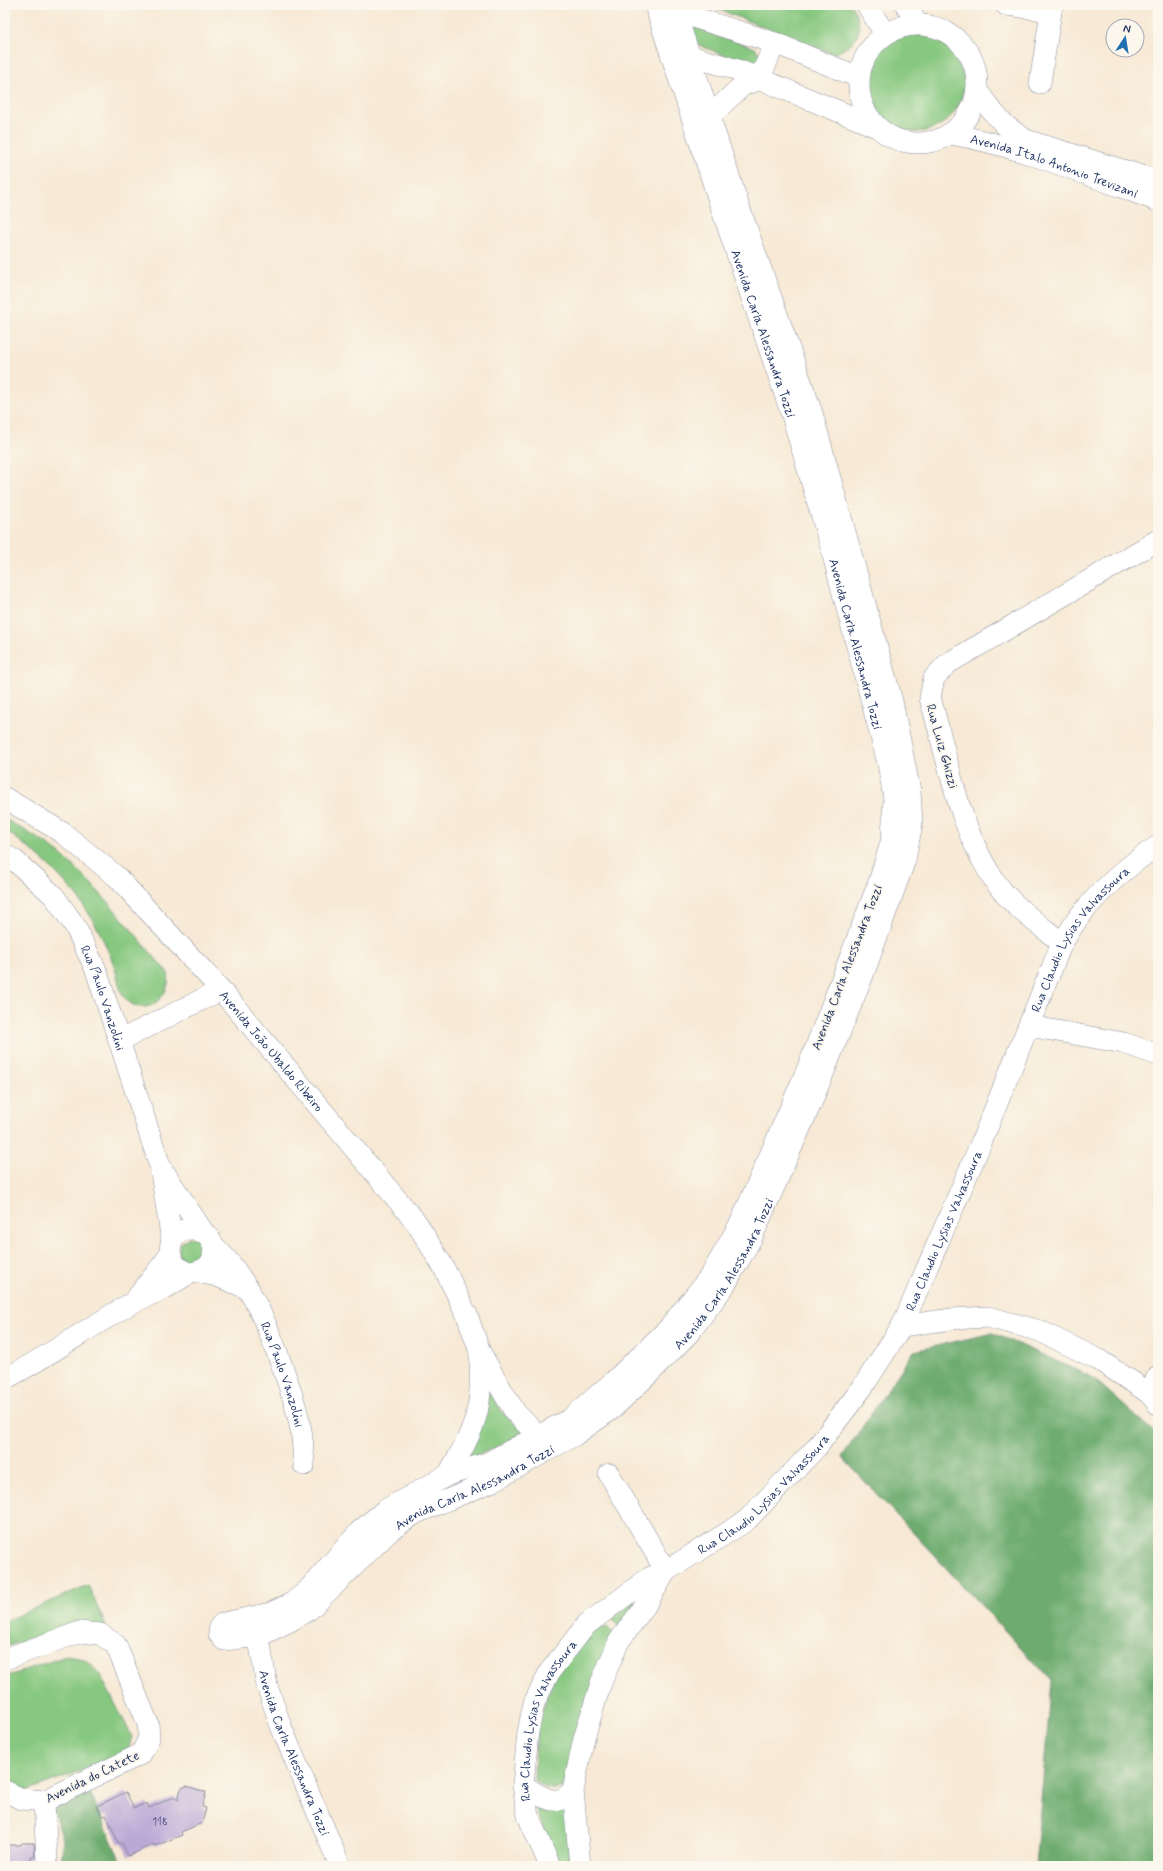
<svg xmlns="http://www.w3.org/2000/svg" width="1163" height="1871" viewBox="0 0 1163 1871" font-family="Mynerve,sans-serif">
<style>
.green{fill:#87c880;stroke:#517c6f}
.forest{fill:#6dac6e;stroke:#446e66}
.building{fill:#bca8d6}
.lines{fill:none;stroke-linecap:round;stroke-linejoin:round}
.minor-casing{stroke:#898c9a;stroke-width:22}
.minor{stroke:#fff;stroke-width:21}
.labels{text-anchor:middle;stroke-width:3.5;stroke-linejoin:round;paint-order:stroke}
.number-label{font-size:11px;fill:#434d7c}
.street-label{font-size:13px;fill:#1b2f5e;stroke:#fbf7ec}
</style>
<rect width="100%" height="100%" fill="#fbf7ec"/>
<filter id="ink" filterUnits="userSpaceOnUse"><feTurbulence type="fractalNoise" baseFrequency=".025" numOctaves="2"/><feDisplacementMap in="SourceGraphic" scale="8" xChannelSelector="R" yChannelSelector="G"/><feConvolveMatrix kernelMatrix="1 2 1 2 8 2 1 2 1" color-interpolation-filters="sRGB"/></filter>
<filter id="wash" filterUnits="userSpaceOnUse"><feTurbulence type="fractalNoise" baseFrequency=".012" numOctaves="4" result="noise"/><feDisplacementMap in="SourceGraphic" scale="16" xChannelSelector="R" yChannelSelector="G"/><feGaussianBlur stdDeviation="0.9" result="paint"/><feColorMatrix in="noise" values="0 0 0 0 0 0 0 0 0 0 0 0 0 0 0 0 0 1.4 0 .05"/><feComposite in="paint" operator="in"/></filter>
<g filter="url(#wash)">
<rect width="100%" height="100%" fill="#f7e9d5"/>
<path class="green" d="M707,5h144c15,23 8,40 -18,49z
M688,23l67,25 4,5 2,7 -4,4 -7,2 -56,-23z
M866 83a49 49 0 1 1 98 0a49 49 0 1 1-98 0Z
M5,819c22,13 45,25 63,42 37,34 67,74 100,112 4,21 -19,45 -39,29 -12,-9 -10,-26 -16,-39 -3,-9 -8,-19 -12,-28 -23,-46 -55,-75 -96,-105z
M189,1237l12,2 5,21 -21,4 -7,-10 2,-10z
M490,1391l12,21 22,20 -25,14 -31,13z
M88,1585l18,41 -60,8 -41,13v-26z
M643,1593l-23,37 -3,-6 -6,-6z
M602,1626l6,2 6,6 -51,153c-11,4 -22,2 -29,-8l3,-55 16,-45 31,-42z
M66,1656l18,3 15,14 33,63 -4,15 -4,4 -101,37 -18,-8v-107z
M535,1806l20,5 12,-4 4,59h-16z"/>
<path class="forest" d="M993,1333l99,44 66,59v430h-123l17,-185 -210,-224 72,-106z
M90,1793l33,73h-62l2,-27 -11,-31z"/>
<g id="blocks">
<path class="building" d="M186,1786l20,6 -4,15 4,1 -4,15 -21,9 1,3 -27,11 -1,-2 -26,12 -6,-13 -3,1 -13,-29 -4,2 -5,-11 29,-14 8,16 13,-5 2,5 25,-11 4,2 3,-10z
M22,1843h12l1,14h-4v9h-18v-4h-8v-17h16z"/>
</g>
</g>
<g filter="url(#ink)">
<use href="#blocks" fill-opacity="0" stroke="#898c9a" stroke-width="1"/>
<g class="lines">
<g class="minor-casing">
<g id="minor">
<path id="s1" d="M655,5l68,208 69,202 38,129 58,219 6,36 -2,40 -13,43 -72,188 -66,152 -30,53 -42,53 -55,53 -44,38 -83,44 -39,12 -63,35 -25,21 -53,60 -15,12 -21,10 -47,10 -4,3 -1,8 5,6 35,-4 31,-15 20,-12 82,-80 24,-16 77,-32 82,-46 37,-26 41,-39 37,-38 35,-47 27,-48 60,-136 51,-126 42,-115 7,-37 -2,-32 -18,-90 -80,-288 -73,-206 -66,-202"/>
<path d="M867,5l18,29"/>
<path d="M906,5l11,19"/>
<path d="M1006,5l45,6"/>
<path d="M666,14l11,-2 98,31 83,34"/>
<circle cx="918" cy="84" r="59"/>
<path d="M680,53l58,17 139,57"/>
<path d="M1040,83l12,-78"/>
<path d="M977,90l14,20 15,16 20,14 132,41"/>
<path d="M710,116l33,-31 16,-5 16,-37"/>
<path id="s2" d="M950,134c71,12 140,42 208,67"/>
<path id="s3" d="M5,798l58,35 54,44 104,113 195,232 28,46 23,47 13,37 20,35 15,25 23,24"/>
<path id="s4" d="M5,855l9,5 40,36 21,30 21,44 64,196 12,75"/>
<path d="M1062,943c-21,-17 -49,-36 -65,-59 -39,-54 -48,-123 -67,-186l4,-20 13,-14 211,-124"/>
<path d="M1029,1026l95,17 34,12"/>
<path d="M119,1041l102,-51"/>
<path d="M164,1172l40,61"/>
<path id="s5" d="M213,1245c35,33 53,76 69,121 7,19 14,39 18,59 3,13 3,27 4,40"/>
<path d="M197,1272l20,4 32,13"/>
<path d="M135,1300l35,-45"/>
<path d="M902,1326l50,-7 36,-2 52,14 59,29 50,33 9,11"/>
<path d="M5,1379c44,-23 84,-52 127,-76 10,-5 21,-9 31,-14 9,-4 17,-11 26,-15 7,-3 13,-2 19,-8 11,-12 5,-32 -11,-36 -28,-8 -40,35 -7,43"/>
<path d="M1149,1393l9,-17"/>
<path d="M609,1474l57,97"/>
<path d="M448,1475c13,-23 27,-46 31,-73 2,-16 1,-33 1,-49"/>
<path id="s6" d="M256,1622l11,64 15,43 58,137"/>
<path d="M5,1659l75,-27 20,2 16,11 32,79 1,14 -8,16 -97,47 -22,-2 -17,-8"/>
<path d="M523,1785c17,11 34,25 50,5"/>
<path d="M44,1801l3,61 -1,4"/>
<path id="s7" d="M550,1866l-22,-50 -5,-31 5,-53 6,-29 16,-32 37,-47 62,-46 17,-7 80,-50 71,-74 45,-59 40,-62 79,-183 81,-200c6,-9 11,-18 17,-26 22,-27 50,-53 79,-71"/>
<path d="M580,1866l-7,-76 11,-52 17,-55 18,-42 26,-35 21,-35"/>
</g>
</g>
<use href="#minor" class="minor"/>
</g>
</g>
<g class="labels">
<g class="number-label">
<text x="160" y="1825">118</text>
</g>
<g class="street-label">
<text dy="5" stroke="none"><textPath href="#s2" startOffset="109">Avenida Italo Antonio Trevizani</textPath></text>
<text dy="5" stroke="none"><textPath href="#s1" startOffset="346">Avenida Carla Alessandra Tozzi</textPath></text>
<text dy="5" stroke="none"><textPath href="#s1" startOffset="670">Avenida Carla Alessandra Tozzi</textPath></text>
<text transform="translate(943 746) rotate(74)" y="5">Rua Luiz Ghizzi</text>
<text dy="5" stroke="none"><textPath href="#s7" startOffset="1133">Rua Claudio Lysias Valvassoura</textPath></text>
<text transform="translate(846 967) rotate(-69)" y="5">Avenida Carla Alessandra Tozzi</text>
<text dy="5" stroke="none"><textPath href="#s4" startOffset="178">Rua Paulo Vanzolini</textPath></text>
<text dy="5" stroke="none"><textPath href="#s3" startOffset="370">Avenida João Ubaldo Ribeiro</textPath></text>
<text dy="5" stroke="none"><textPath href="#s7" startOffset="809">Rua Claudio Lysias Valvassoura</textPath></text>
<text dy="5" stroke="none"><textPath href="#s1" startOffset="2612">Avenida Carla Alessandra Tozzi</textPath></text>
<text dy="5" stroke="none"><textPath href="#s5" startOffset="149">Rua Paulo Vanzolini</textPath></text>
<text dy="5" stroke="none"><textPath href="#s1" startOffset="2276">Avenida Carla Alessandra Tozzi</textPath></text>
<text dy="5" stroke="none"><textPath href="#s7" startOffset="485">Rua Claudio Lysias Valvassoura</textPath></text>
<text dy="5" stroke="none"><textPath href="#s7" startOffset="156">Rua Claudio Lysias Valvassoura</textPath></text>
<text dy="5" stroke="none"><textPath href="#s6" startOffset="137">Avenida Carla Alessandra Tozzi</textPath></text>
<text transform="translate(92 1776) rotate(-26)" y="5">Avenida do Catete</text>
</g>
</g>
<rect width="1163" height="1871" fill="none" stroke="#fbf7ec" stroke-width="20"/>
<g transform="translate(1125 38) rotate(12)"><circle r="19" fill="#fbf7ec" stroke="#a1a7b3"/>
<path d="M0-3L7 15L0 10L-7 15Z" fill="#1f6fb2"/>
<text y="-6" font-size="11" font-weight="bold" text-anchor="middle" fill="#1b2f5e">N</text>
</g>
</svg>
